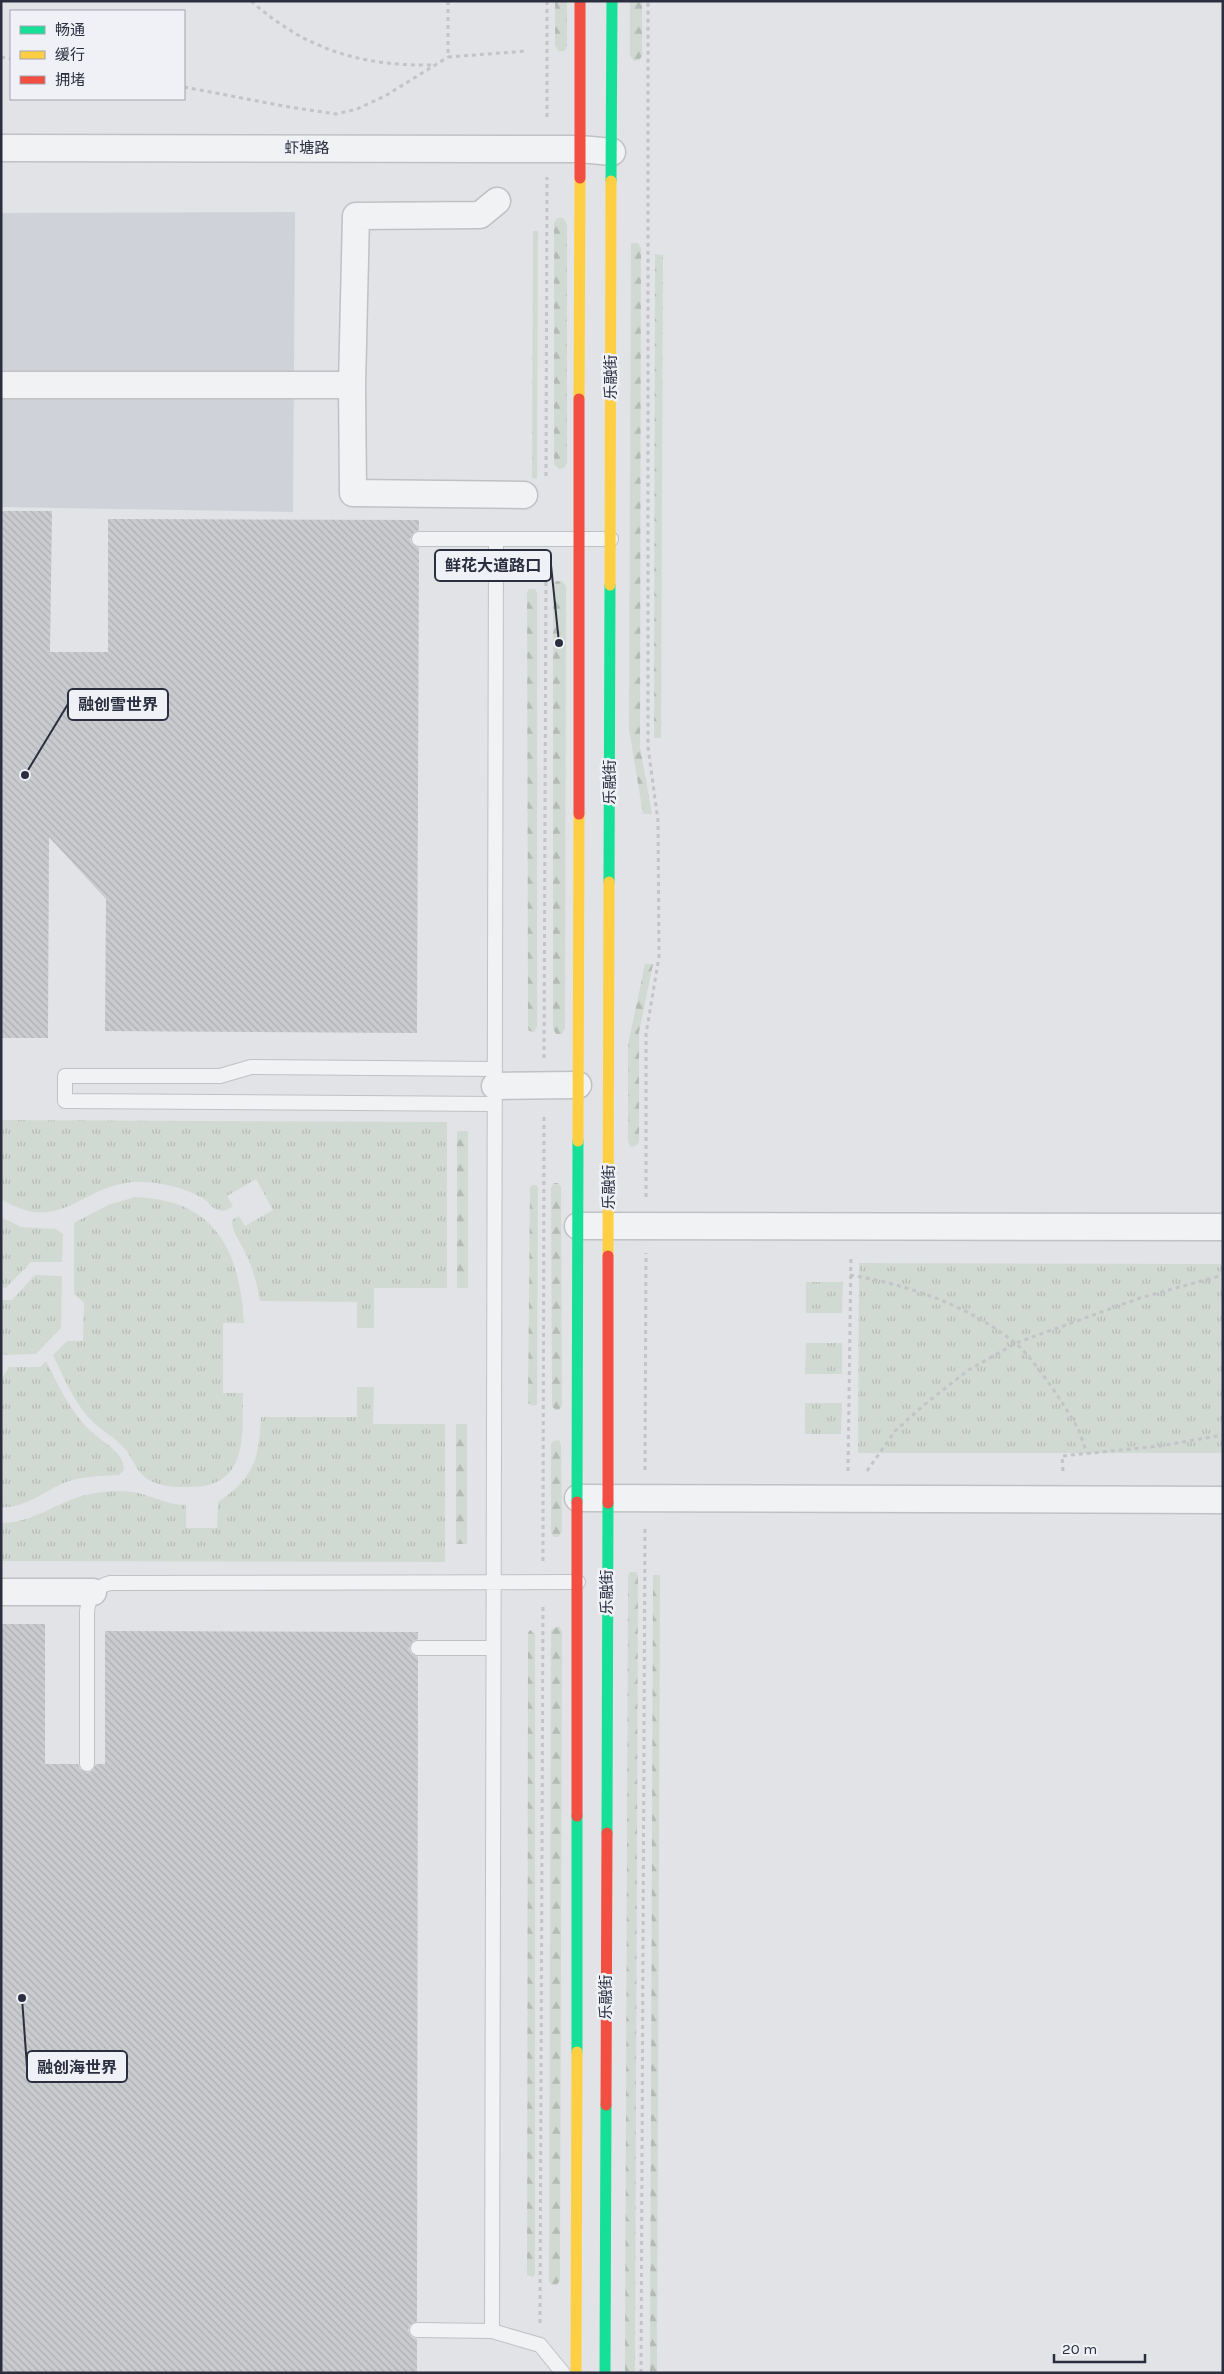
<svg xmlns="http://www.w3.org/2000/svg" width="1224" height="2374" viewBox="0 0 1224 2374" font-family="Karla,'Noto Sans SC',sans-serif">
<style>
.built{fill:#d0d2d9}
.grass{fill:url(#grass-tufts)}
.forest{fill:url(#forest-firs)}
.building{fill:url(#building-back-hatch)}
.lines{fill:none;stroke-linecap:round;stroke-linejoin:round}
.lane-casing{stroke:#c0c1c4;stroke-width:16}
.street-casing{stroke:#c0c1c4;stroke-width:29}
.path{stroke:#c3c4c8;stroke-width:3;stroke-dasharray:4 4;stroke-linecap:butt}
.lane{stroke:#f1f2f4;stroke-width:14}
.street{stroke:#f1f2f4;stroke-width:26}
.fast{stroke:#16e098;stroke-width:11}
.slow{stroke:#ffcf43;stroke-width:11}
.jam{stroke:#f24e42;stroke-width:11}
.labels{text-anchor:middle;stroke-width:5;stroke-linejoin:round;paint-order:stroke}
.street-label{font-size:15px;fill:#2a2e3f;stroke:#f0f1f6}
.leader{fill:none;stroke:#2a2e3f;stroke-width:2}
.callout-dot{fill:#2a2e3f;stroke:#f0f1f6;stroke-width:2}
.callout{fill:#f0f1f6;stroke:#2a2e3f;stroke-width:2}
.callout-label{font-size:16px;text-anchor:middle;font-weight:bold;fill:#2a2e3f}
</style>
<defs>
<pattern id="grass-tufts" width="24" height="20" patternUnits="userSpaceOnUse" patternTransform="scale(1.25)"><rect width="24" height="20" fill="#d1dad2"/><path d="M3 7l-1-3M5 7V3M7 7l1-3M15 17l-1-3M17 17v-4M19 17l1-3" fill="none" stroke="#b4bbb5"/></pattern>
<pattern id="forest-firs" width="22" height="20" patternUnits="userSpaceOnUse" patternTransform="scale(1.25)"><rect width="22" height="20" fill="#d1dad2"/><path d="M5 1l3.5 6h-7zM16 11l3.5 6h-7z" fill="#b4bbb5"/></pattern>
<pattern id="building-back-hatch" width="6" height="6" patternUnits="userSpaceOnUse" patternTransform="scale(1.25)"><rect width="6" height="6" fill="#cacbcf"/><path d="M-1 5l2 2M0 0l6 6M5-1l2 2" fill="none" stroke="#aeafb3"/></pattern>
</defs>
<rect width="100%" height="100%" fill="#e2e3e6"/>
<path class="built" d="M295,212l-2,300 -292,-5v-294z"/>
<path class="grass" d="M1,1120l446,2v166h-73v40h-17v-26l-97,-1c-3,-17 -7,-33 -15,-49 -5,-11 -13,-19 -13,-32l7,-4 6,10 28,-16 -17,-31 -29,17 6,10c-5,3 -8,6 -14,4 -6,-1 -10,-7 -15,-11 -19,-12 -48,-18 -70,-17 -53,3 -73,54 -133,17z
M135,1197c81,3 104,52 109,126h-21v70h20c-1,43 6,94 -53,94 -14,0 -29,0 -41,-7 -11,-6 -16,-20 -23,-30 -11,-13 -26,-20 -37,-32 -16,-18 -26,-42 -36,-63l14,-14h16l1,-38 -10,-9v-71l34,-18z
M1,1217l20,10 35,2 7,5 -1,28h-31l-25,26 -5,-1z
M859,1263l364,1v189h-365z
M35,1275l27,1 -1,52 -25,26 -35,1v-55h11z
M806,1282h37l-1,31h-36z
M806,1343h36v31h-37z
M46,1361c13,25 25,53 47,72 12,11 31,19 31,37l-5,5c-16,1 -33,1 -50,6 -23,8 -43,28 -68,26l1,-129 7,-11h31z
M357,1387h17l-1,37h72v138l-444,-1v-38c35,0 60,-25 94,-30 14,-2 29,-3 43,0 17,4 30,12 48,12v23h31l1,-26c36,-24 41,-43 43,-85h96z
M805,1403h37l-1,31h-36z"/>
<path class="forest" d="M555,1h12v44l-2,6h-7l-3,-6z
M630,1h12v55l-3,4 -5,1 -4,-5z
M557,218h6l4,6v239l-3,5 -5,1 -5,-5v-241z
M533,231h5l-1,248 -5,-1z
M631,243h7l3,5 -1,499 12,67h-9l-14,-85z
M655,254l8,1 -2,483h-7z
M556,581h6l4,5 -1,442 -3,6h-6l-3,-6v-442z
M529,589h6l2,3v435l-3,5 -5,-1 -1,-4 -1,-435z
M645,964h8l-14,68v110l-3,4 -5,1 -3,-5v-97z
M457,1131h11v157h-11z
M554,1183h4l3,4 1,219 -3,4h-4l-3,-4 -1,-218z
M532,1185h4l2,3 -1,216 -3,2 -6,-3 2,-215z
M456,1424h11v120h-11z
M559,1440l2,5 1,87 -4,5h-4l-3,-4v-88l2,-4z
M630,1572h6l2,4 -3,797h-10l3,-797z
M653,1575h7l-3,798h-7z
M559,1626l3,5 -2,649 -3,5h-6l-2,-4 2,-651z
M530,1630l5,3v641l-2,3 -6,-2 1,-642z"/>
<path class="building" d="M1,511h51l-2,141h58v-133l311,1v10l-5,2 -4,7 2,5 7,4 -2,485 -312,-2 1,-132 -57,-62 -1,201h-47z
M1,1624h44v140h33l2,5 7,4 5,-2 4,-7h9v-133l313,1v7l-5,2 -4,7 2,5 7,4 -1,664 -7,4 -2,5 4,7 5,2v34h-416z"/>
<g class="lines">
<g class="lane-casing">
<path id="lane" d="M419,539h77
M495,1069l-244,-2 -31,9h-155v25l430,3
M418,1648h75
M87,1764v-153c2,-15 8,-24 23,-28l468,-1
M417,2330l75,1
M563,2373l-23,-28 -48,-14 4,-1792h115"/>
</g>
<g class="street-casing">
<path id="street" d="M1,148l579,1 32,3
M497,201l-17,14 -124,1 -4,169 1,108 171,2
M1,385h351
M495,1086l83,-1
M578,1226l645,1
M578,1498l645,2
M1,1592h92"/>
</g>
<path class="path" d="M251,1c54,48 109,65 180,64
M448,1v56l79,-6
M547,1v120
M1,57l10,2
M184,87l99,19 53,8 21,-5 28,-13 63,-39
M546,476l1,-299
M544,1058l2,-496
M646,1197v-163l13,-77 -1,-136 -10,-74v-746
M850,1275c59,10 117,30 164,67 20,16 48,60 62,83 5,8 7,19 11,28
M645,1470l1,-217
M848,1471l3,-216
M867,1471l28,-40 29,-26 43,-34 49,-28 124,-45 83,-23
M1063,1471l-1,-15 98,-10 63,-11
M543,1561l1,-447
M540,2323l3,-719
M641,2373l4,-847"/>
<use href="#lane" class="lane"/>
<use href="#street" class="street"/>
<path class="fast" d="M611,181l1,-180
M609,882l1,-297
M577,1502l1,-361
M607,1833l1,-330
M577,2052v-236
M605,2373l1,-268"/>
<path class="slow" d="M579,399l1,-221
M610,585l1,-404
M578,1141l1,-327
M608,1256l1,-374
M576,2373l1,-321"/>
<path class="jam" d="M580,178v-177
M579,814v-415
M608,1503v-247
M577,1816v-314
M606,2105l1,-272"/>
</g>
<g class="labels">
<g class="street-label">
<text x="307" y="153">虾塘路</text>
<text transform="translate(611 377) rotate(-90)" y="5">乐融街</text>
<text transform="translate(610 782) rotate(-90)" y="5">乐融街</text>
<text transform="translate(609 1187) rotate(-90)" y="5">乐融街</text>
<text transform="translate(607 1592) rotate(-90)" y="5">乐融街</text>
<text transform="translate(606 1997) rotate(-90)" y="5">乐融街</text>
</g>
</g>
<path class="leader" d="M559 643L551 565M25 775L68 704M22 1998L27 2067"/>
<g class="callout-dot">
<circle cx="559" cy="643" r="5"/>
<circle cx="25" cy="775" r="5"/>
<circle cx="22" cy="1998" r="5"/>
</g>
<g class="callout">
<rect x="435" y="550" width="116" height="31" rx="5"/>
<rect x="68" y="689" width="100" height="31" rx="5"/>
<rect x="27" y="2051" width="100" height="31" rx="5"/>
</g>
<g class="callout-label">
<text x="493" y="571">鲜花大道路口</text>
<text x="118" y="710">融创雪世界</text>
<text x="77" y="2073">融创海世界</text>
</g>
<rect width="1224" height="2374" fill="none" stroke="#2a2e3f" stroke-width="5"/>
<rect x="10" y="10" width="175" height="90" fill="#f0f1f6" stroke="#a1a3ad"/>
<rect x="20" y="26" width="25" height="8" fill="#16e098" stroke="#a1a3ad"/>
<text x="55" y="35" font-size="15" fill="#2a2e3f">畅通</text>
<rect x="20" y="51" width="25" height="8" fill="#ffcf43" stroke="#a1a3ad"/>
<text x="55" y="60" font-size="15" fill="#2a2e3f">缓行</text>
<rect x="20" y="76" width="25" height="8" fill="#f24e42" stroke="#a1a3ad"/>
<text x="55" y="85" font-size="15" fill="#2a2e3f">拥堵</text>
<path d="M1054 2354v8h91v-8" fill="none" stroke="#2a2e3f" stroke-width="2.5"/>
<text x="1062" y="2354" font-size="15" fill="#2a2e3f" stroke="#f0f1f6" stroke-width="4" paint-order="stroke">20 m</text>
</svg>
